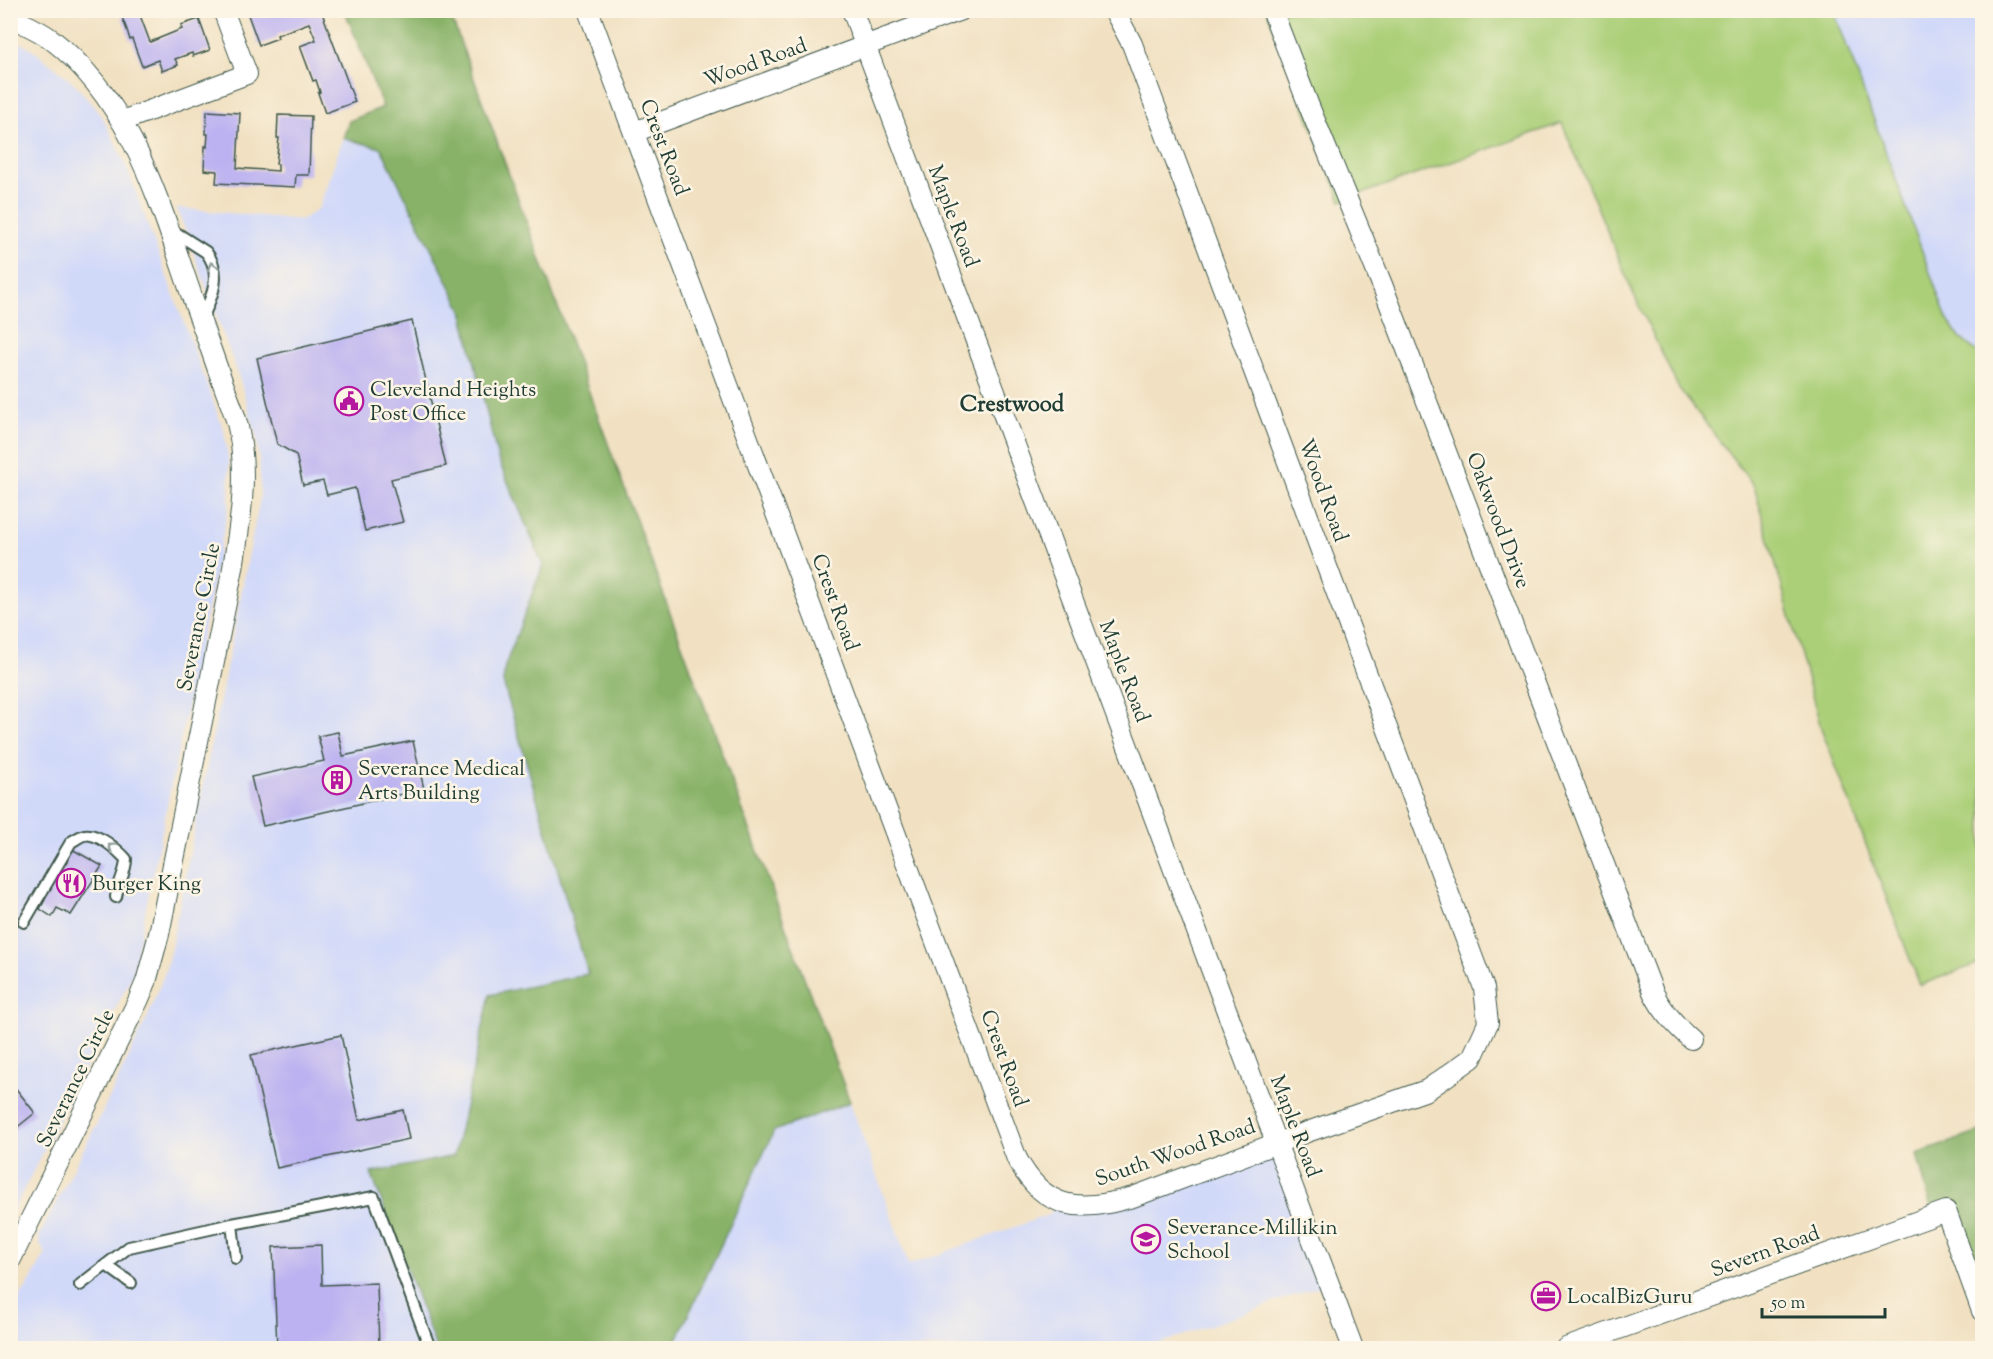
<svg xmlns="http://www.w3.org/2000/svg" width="1993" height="1359" viewBox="0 0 1993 1359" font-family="'Sorts Mill Goudy',serif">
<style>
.built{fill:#d1d9f9}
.green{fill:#abcf78;stroke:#658656;stroke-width:1.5}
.forest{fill:#88b268;stroke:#54784e;stroke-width:1.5}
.building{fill:#bcb2f1}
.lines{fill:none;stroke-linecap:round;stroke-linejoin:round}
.lane-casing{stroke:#3e5649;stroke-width:14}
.street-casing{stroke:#3e5649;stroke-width:22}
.lane{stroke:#fff;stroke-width:10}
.street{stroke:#fff;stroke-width:20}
.oneway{stroke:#8f9e9a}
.labels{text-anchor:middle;stroke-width:5;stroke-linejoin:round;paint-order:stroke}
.street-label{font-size:21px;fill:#1f3d34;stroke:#fcf5e5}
.poi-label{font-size:21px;fill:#1f3d34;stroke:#fcf5e5;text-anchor:start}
.neighbourhood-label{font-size:22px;font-weight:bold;fill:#1f3d34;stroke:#fcf5e5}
</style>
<rect width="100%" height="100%" fill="#fcf5e5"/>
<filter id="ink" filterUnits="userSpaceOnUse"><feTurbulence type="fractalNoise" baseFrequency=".0167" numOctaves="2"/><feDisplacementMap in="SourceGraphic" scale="12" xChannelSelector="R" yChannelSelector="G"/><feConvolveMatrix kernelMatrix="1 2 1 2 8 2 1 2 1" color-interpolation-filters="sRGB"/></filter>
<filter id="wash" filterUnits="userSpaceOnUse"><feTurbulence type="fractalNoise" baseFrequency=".008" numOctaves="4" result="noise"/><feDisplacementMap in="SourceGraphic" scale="24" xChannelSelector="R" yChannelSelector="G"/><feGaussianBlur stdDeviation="1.35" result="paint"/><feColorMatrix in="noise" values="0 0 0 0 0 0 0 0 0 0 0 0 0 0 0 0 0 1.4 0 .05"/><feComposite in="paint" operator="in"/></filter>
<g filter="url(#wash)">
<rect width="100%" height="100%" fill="#f1e1c2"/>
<path class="built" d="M1834,11h148v345l-22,-18 -13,-19z
M11,38l19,10 44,35 29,35 22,45 99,268 5,33v40l-97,472 -121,239z
M343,138l38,10 81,162 36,149 45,106 -38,101 -2,16 128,438 -260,53 65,175h-425l-1,-40 16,-19 20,-36 -6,-8 -1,-9 60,-117 48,-101 18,-46 6,-24 89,-450v-30l-3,-29 -17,-59 -63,-172 125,12 17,-12z
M850,1102l59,163 142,-51 2,-16 20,7 203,-62 53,140 -182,65h-474l101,-217z"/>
<path class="green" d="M1267,11h567l113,308 13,19 22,18v606l-62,23 -99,-257 -67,-242 -76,-99 -44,-92 -72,-172 -221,78z"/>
<path class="forest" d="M345,11h104l401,1091 -76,29 -101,217h-237l-65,-175 83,-17 36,-161 98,-21 -85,-292 2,-16 38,-101 -45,-106 -36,-149 -81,-162 -38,-10 6,-17 34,-14z
M1982,1131v180l-36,-100 -13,5 -16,-62z"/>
<g id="blocks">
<path class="building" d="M122,10h16l12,32 32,-13 -1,-4 18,-6 11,31 -17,6 -1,-3 -17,6 3,6 -16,6 -4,-11 -16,6 -10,-27 -2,1 -3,-10 -5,-13 2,-1z
M261,10h60l34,92 -30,11 -7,-20 2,-1 -4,-12 -3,1 -13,-35 16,-6 -7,-17 -32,12 1,3 -19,7 -11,-30z
M207,111l33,2 -3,55 41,3v-7h-2l3,-26h-2l1,-23 33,1 -2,59h-13l-1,12 -79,-4 1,-12 -13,-1 1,-24 2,1 1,-13h-2z
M412,321l34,145 -55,13 12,43 -38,9 -10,-43 -28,7 -4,-14 -20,4 -7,-30 -19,-11 -20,-86z
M338,732l5,24 70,-15 11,48 -161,37 -12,-49 73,-16 -6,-25z
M70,848l32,18 -31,49 -14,-7 -5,9 -12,-8 5,-9 -3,-1z
M341,1035l18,85 44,-10 6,29 -132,29 -26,-113z
M10,1081l25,32 -25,20z
M321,1245l1,40 55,-2 2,65h-102l-4,-101z"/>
</g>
</g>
<g filter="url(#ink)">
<use href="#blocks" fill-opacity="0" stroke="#3e5649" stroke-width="1.5"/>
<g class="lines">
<g class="lane-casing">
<path id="lane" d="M170,229l36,23c18,22 5,47 -5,69
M24,922l47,-80c4,-2 9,-6 13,-7 13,-3 34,15 42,24 0,14 -8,24 -10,38
M232,1224l4,34
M106,1265l25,18
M80,1285l49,-38 103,-23 142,-27 56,151"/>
</g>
<g class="street-casing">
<path id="street" d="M588,10l429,1149c28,53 64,53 116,38l160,-60 134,-47 45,-32 16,-35 -4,-35 -352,-944 -18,-34
M852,10l501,1338
M1272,10l37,96 74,181 270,705c9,19 22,33 38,47
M10,17c14,7 29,13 41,22 84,64 111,174 145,269 10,27 19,54 29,81 5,14 12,29 14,43 9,46 1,91 -6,136l-74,366 -13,48 -8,19 -128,260
M122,121l125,-47 -24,-64
M634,132l327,-122
M1566,1348l380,-137 36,100"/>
</g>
<use href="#lane" class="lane"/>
<use href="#street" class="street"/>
</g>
<defs><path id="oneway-chevron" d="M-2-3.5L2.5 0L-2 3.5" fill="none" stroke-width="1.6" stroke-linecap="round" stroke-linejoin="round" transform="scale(1.5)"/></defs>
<g class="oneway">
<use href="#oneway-chevron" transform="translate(212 266) rotate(-107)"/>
<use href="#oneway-chevron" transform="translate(112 847) rotate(-146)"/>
</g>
</g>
<defs>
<g id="civic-ring" transform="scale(1.5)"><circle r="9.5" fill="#fcf5e5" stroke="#b5179e" stroke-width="1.5"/><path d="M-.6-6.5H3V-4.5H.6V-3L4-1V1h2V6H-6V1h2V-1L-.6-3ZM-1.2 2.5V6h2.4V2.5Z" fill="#b5179e"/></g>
<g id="building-ring" transform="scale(1.5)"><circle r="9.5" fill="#fcf5e5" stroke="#b5179e" stroke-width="1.5"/><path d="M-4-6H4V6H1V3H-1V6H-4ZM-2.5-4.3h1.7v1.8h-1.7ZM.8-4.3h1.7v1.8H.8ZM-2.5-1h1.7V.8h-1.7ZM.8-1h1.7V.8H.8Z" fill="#b5179e"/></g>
<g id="restaurant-ring" transform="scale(1.5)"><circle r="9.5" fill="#fcf5e5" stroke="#b5179e" stroke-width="1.5"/><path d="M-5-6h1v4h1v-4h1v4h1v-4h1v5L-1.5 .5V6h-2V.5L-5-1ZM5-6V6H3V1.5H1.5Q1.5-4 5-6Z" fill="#b5179e"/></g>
<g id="school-ring" transform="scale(1.5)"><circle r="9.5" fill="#fcf5e5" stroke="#b5179e" stroke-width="1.5"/><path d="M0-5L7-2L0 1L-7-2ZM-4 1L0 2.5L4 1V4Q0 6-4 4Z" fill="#b5179e"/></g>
<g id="office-ring" transform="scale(1.5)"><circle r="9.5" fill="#fcf5e5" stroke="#b5179e" stroke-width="1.5"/><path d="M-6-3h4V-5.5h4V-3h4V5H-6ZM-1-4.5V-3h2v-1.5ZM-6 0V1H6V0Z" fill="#b5179e"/></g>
</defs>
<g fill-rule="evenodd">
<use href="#civic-ring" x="349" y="401"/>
<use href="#building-ring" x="337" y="780"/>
<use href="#restaurant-ring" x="71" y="883"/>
<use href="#school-ring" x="1146" y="1239"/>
<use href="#office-ring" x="1546" y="1296"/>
</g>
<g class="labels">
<g class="street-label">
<text transform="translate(755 62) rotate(-20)" y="7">Wood Road</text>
<text transform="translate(665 147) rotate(69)" y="7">Crest Road</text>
<text transform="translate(954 216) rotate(69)" y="7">Maple Road</text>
<text transform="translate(1324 490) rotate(70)" y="7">Wood Road</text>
<text transform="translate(1499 520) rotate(69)" y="7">Oakwood Drive</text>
<text transform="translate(836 602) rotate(70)" y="7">Crest Road</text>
<text transform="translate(198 617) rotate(-79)" y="7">Severance Circle</text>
<text transform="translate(1125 671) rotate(69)" y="7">Maple Road</text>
<text transform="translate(1005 1058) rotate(70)" y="7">Crest Road</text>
<text transform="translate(75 1078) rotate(-64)" y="7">Severance Circle</text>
<text transform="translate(1296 1126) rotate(69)" y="7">Maple Road</text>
<text transform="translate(1175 1152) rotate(-19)" y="7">South Wood Road</text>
<text transform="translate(1765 1251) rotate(-20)" y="7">Severn Road</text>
</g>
<g class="poi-label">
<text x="370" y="396">Cleveland Heights<tspan x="370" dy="24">Post Office</tspan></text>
<text x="358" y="775">Severance Medical<tspan x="358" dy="24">Arts Building</tspan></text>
<text x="92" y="890">Burger King</text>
<text x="1167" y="1234">Severance-Millikin<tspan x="1167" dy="24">School</tspan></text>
<text x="1567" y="1303">LocalBizGuru</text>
</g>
<g class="neighbourhood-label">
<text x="1012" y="411">Crestwood</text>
</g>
</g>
<rect width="1993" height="1359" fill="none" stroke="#fcf5e5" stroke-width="36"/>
<path d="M1762 1308v9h123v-9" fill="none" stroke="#1f3d34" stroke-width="3"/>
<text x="1771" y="1308" font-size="18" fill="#1f3d34" stroke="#fcf5e5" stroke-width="4.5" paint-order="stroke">50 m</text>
</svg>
